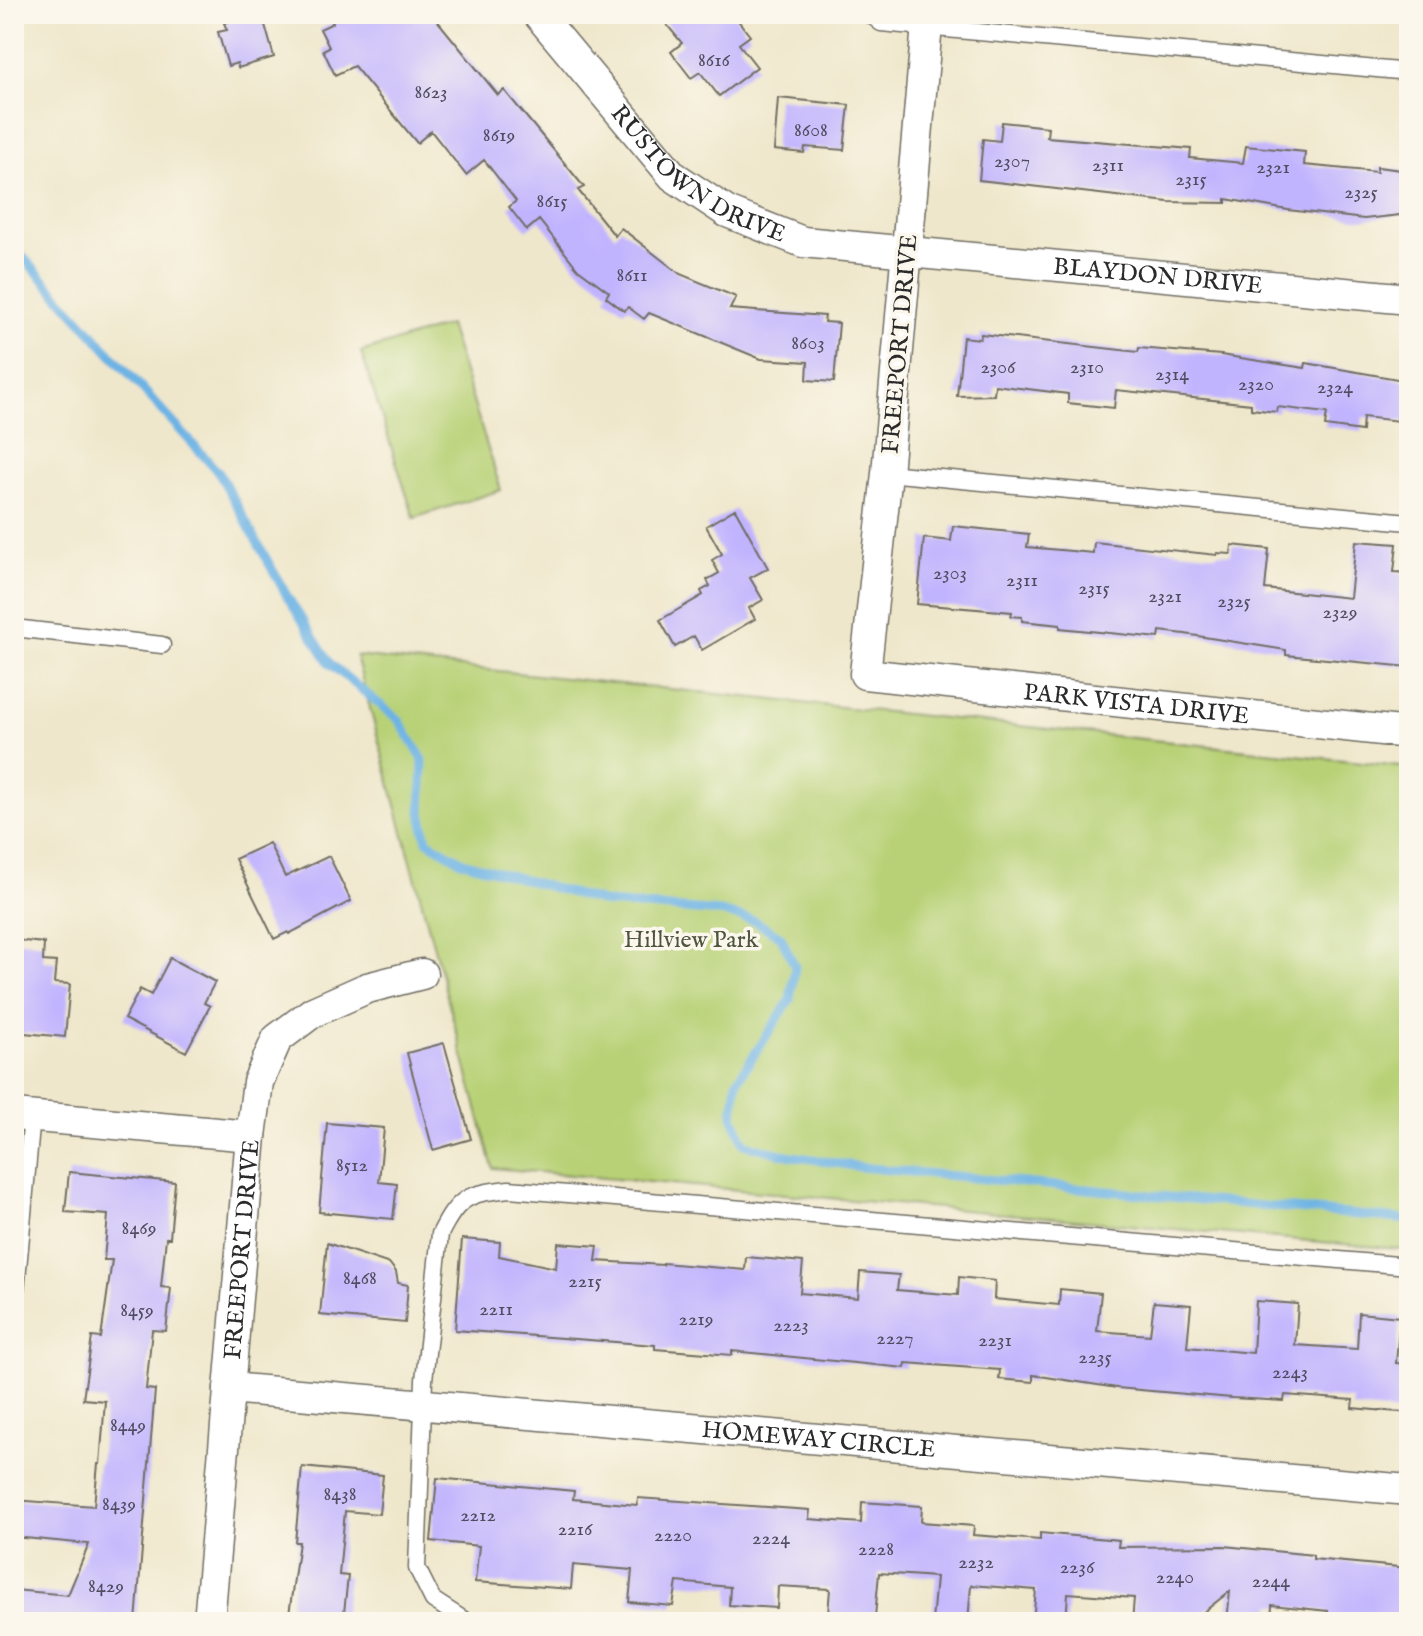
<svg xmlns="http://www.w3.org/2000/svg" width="1423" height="1636" viewBox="0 0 1423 1636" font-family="'IM FELL English',serif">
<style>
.green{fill:#b8d176;stroke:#727e50;stroke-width:2}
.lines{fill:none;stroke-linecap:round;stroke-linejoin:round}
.stream{stroke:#6db3e4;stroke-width:9}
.building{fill:#c1b4fe}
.service-casing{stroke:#706d63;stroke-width:19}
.minor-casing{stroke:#706d63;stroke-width:33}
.service{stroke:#fff;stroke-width:16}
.minor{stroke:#fff;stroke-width:30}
.labels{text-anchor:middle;stroke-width:7;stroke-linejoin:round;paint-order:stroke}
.number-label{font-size:20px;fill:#504d60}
.street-label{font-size:24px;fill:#2b2b2b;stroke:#fbf7ec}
.park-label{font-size:24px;fill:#4e543e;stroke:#fbf7ec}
</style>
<rect width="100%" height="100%" fill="#fbf7ec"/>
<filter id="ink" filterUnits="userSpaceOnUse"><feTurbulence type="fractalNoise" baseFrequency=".0125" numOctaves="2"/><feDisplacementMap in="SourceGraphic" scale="16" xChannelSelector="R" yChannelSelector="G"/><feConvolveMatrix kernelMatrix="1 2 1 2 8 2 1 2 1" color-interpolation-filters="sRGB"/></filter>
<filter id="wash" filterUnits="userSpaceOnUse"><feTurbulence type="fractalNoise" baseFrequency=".006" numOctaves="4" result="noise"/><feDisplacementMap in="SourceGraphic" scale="32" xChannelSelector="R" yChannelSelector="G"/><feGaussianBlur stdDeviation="1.8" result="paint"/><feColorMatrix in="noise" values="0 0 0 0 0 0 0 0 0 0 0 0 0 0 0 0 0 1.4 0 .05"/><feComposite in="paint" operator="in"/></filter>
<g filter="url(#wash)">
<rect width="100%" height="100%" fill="#efe7cb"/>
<path class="green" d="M449,325l52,165 -87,28 -53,-166z
M356,656l1053,111v483l-916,-82z"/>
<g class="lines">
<path class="stream" d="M14,247l205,226 68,123 43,68 69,56 24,40 -2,52 6,29 36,21 143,41 115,9 34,9 26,16 14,30 -5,33 -53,81 -4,35 11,28 37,10 79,13 549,53"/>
</g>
<g id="blocks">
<path class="building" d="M254,14h8l12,43 -36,11 -1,-5 -9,3 -10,-34 9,-2 -3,-7z
M329,14h103l66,81 6,-5 53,64 27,33 -6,3 37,46 6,-8 59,46 56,23 -6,12 95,7 -1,6 15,1 -5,59 -27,-2 1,-18 -47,-3 -112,-46 -5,6 -16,-12 -4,4 -18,-14 3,-5 -31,-23 -39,-49 -12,10 -18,-23 7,-6 -32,-41 -18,15 -35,-44 -14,12 -63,-77 -19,9 -12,-25 6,-3 -9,-18 13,-6z
M658,14h75l17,22 -11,8 18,23 -38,29 -19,-24 -9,6 -20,-26 11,-9z
M778,98l71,7 -5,45 -39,-3 -1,6 -30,-3z
M1002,122l46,5 -1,10 144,12 -1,9 53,5 3,-17 59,6 -1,13 73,7v-5l32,4v43l-45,5 -76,-9 -62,-11v4l-58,-1 -189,-22 4,-41 17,2z
M981,334l157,18 1,-4 82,7 84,13 1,-5 103,18v41l-46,-5 -1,14 -37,-5 2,-13 -49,-6 -1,5 -26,-3v-5l-135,-14 -2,18 -46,-5v-9l-73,-9 -1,10 -37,1 6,-59 17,2z
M735,509l33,59 -18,10 13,22 -14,8 6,11 -53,31 -8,-14 -19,11 -15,-27 43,-25 -2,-4 9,-5 -3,-6 12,-7 -7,-13 10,-6 -16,-28z
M953,526l76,8 -2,13 66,6 1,-11 123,13v-2l14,1 1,-9 37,4 -4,40 85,9 6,-57 41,3 -3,28 15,1v94l-123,-12v-5l-101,-16 -25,-3 -1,7 -99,-10v-3l-38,-4v-4l-11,-1 1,-4 -95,-8 7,-66 27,3z
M269,843l16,34 44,-21 22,45 -62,33 -1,-2 -14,7 -39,-80z
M14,940l30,3 -1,18 13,1 -2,21 16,1 -5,53 -51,-5z
M170,958l45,24 -11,21 6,3 -24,46 -62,-33 16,-30 11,6z
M444,1043l27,96 -38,11 -26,-97z
M327,1123l57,5 -5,54 18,2 -4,35 -74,-7z
M69,1172l106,10 -5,56h-4l-5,49 10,1 -5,43 -14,-1 -6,59 9,1 -19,232h-122v-32l54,5 21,-51 -75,-7v-37l80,6 4,-42h2l5,-63 -22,-2 9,-62 9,1 11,-78h-8l4,-45 -43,-3z
M462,1239l38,3 -1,14 57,12 2,-25 40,3 -2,15 67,4v-2l82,7 1,-13 57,5 -3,31 58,5 2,-26 39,3 -2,15 61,5 1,-18 36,4 -1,18 65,6 1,-16 41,4 -4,38 53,4 4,-33 37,3 -4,42 66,6 3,-52 42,3 -3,41 62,4 2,-36 41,4 -4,46 13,1v49l-57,-5 1,-8 -68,-5 -1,6 -52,-3 -115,-10 -84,-13v7l-34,-3 1,-9 -94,-7 -1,5 -173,-17v4l-77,-6v-4l-200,-15z
M327,1243l63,21 6,8 2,11 10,2 -3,38 -85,-8z
M302,1467l81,8 -4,39 -34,-3 -6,64 9,1 -5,46h-55l11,-80h-4z
M437,1478l137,13 -1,8 64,6 1,-7 172,12 -1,9 52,4 1,-21 60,4 -1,16 53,4 -1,9 67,5v-7l79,7 -1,7 106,-1 89,9v4l96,9 -3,51 -35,-3 -1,6h-43l1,-11 -56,-6 -1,17h-44l3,-31 -39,31h-59l2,-24 -66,-5 -2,29h-33l3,-32 -65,-5 -3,37h-36l4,-45 -57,-4 -4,44 -47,-3 2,-25 -52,-3 -1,22 -48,-3 1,-18 -53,-5 -4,24 -44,-4 3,-32 -59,-5 -2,24 -96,-7 4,-36 -48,-5z"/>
</g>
</g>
<g filter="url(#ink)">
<use href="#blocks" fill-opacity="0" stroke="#706d63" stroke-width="2"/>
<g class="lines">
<g class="service-casing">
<path id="service" d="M870,14l11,9 528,49
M887,473l522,49
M14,628l148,17
M14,1312l18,-196
M467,1622l-34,-22 -16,-32 7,-188 16,-146c19,-38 28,-40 69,-45l900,77"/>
</g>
<g class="minor-casing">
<g id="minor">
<path id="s1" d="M538,14l135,162 54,36 76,30 606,57"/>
<path id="s2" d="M928,14l-41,459 -22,201 544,59"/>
<path d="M14,1115l237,21"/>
<path id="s3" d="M229,1388l1180,102"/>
<path id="s4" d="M209,1622l42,-486 7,-54 19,-43 36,-27 54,-24 55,-14"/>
</g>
</g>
<use href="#service" class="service"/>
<use href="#minor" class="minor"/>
</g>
</g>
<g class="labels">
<g class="number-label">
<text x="714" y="66">8616</text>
<text x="431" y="98">8623</text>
<text x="811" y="136">8608</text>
<text x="499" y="141">8619</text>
<text x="1012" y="167">2307</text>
<text x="1108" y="171">2311</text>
<text x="1273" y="173">2321</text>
<text x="1191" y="185">2315</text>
<text x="1361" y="198">2325</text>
<text x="552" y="207">8615</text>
<text x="632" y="281">8611</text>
<text x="808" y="349">8603</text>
<text x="998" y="373">2306</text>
<text x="1087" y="373">2310</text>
<text x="1172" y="380">2314</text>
<text x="1256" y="390">2320</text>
<text x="1335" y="393">2324</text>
<text x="950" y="579">2303</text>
<text x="1022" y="586">2311</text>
<text x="1094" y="594">2315</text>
<text x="1165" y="602">2321</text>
<text x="1234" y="607">2325</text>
<text x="1340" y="618">2329</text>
<text x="352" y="1171">8512</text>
<text x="139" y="1234">8469</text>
<text x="360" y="1284">8468</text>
<text x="585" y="1287">2215</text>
<text x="496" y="1315">2211</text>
<text x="137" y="1316">8459</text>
<text x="696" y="1325">2219</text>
<text x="791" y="1331">2223</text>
<text x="895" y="1344">2227</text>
<text x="995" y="1346">2231</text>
<text x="1095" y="1363">2235</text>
<text x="1290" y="1378">2243</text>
<text x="128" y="1431">8449</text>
<text x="340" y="1500">8438</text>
<text x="119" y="1510">8439</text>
<text x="478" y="1521">2212</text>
<text x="575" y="1535">2216</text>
<text x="673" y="1541">2220</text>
<text x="771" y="1544">2224</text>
<text x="876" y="1555">2228</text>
<text x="976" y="1568">2232</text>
<text x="1077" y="1573">2236</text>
<text x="1175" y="1583">2240</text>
<text x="1271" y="1587">2244</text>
<text x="106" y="1592">8429</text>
</g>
<g class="street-label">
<text dy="8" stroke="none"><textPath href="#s1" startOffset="230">RUSTOWN DRIVE</textPath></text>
<text dy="8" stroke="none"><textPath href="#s1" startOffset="714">BLAYDON DRIVE</textPath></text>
<text transform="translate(899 344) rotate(-85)" y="8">FREEPORT DRIVE</text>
<text dy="8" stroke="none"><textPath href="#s2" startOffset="936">PARK VISTA DRIVE</textPath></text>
<text dy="8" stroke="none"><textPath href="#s4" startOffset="374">FREEPORT DRIVE</textPath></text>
<text dy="8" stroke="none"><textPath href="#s3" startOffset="592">HOMEWAY CIRCLE</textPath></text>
</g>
<g class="park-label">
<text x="691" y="947">Hillview Park</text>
</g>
</g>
<rect width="1423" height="1636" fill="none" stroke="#fbf7ec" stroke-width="48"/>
</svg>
